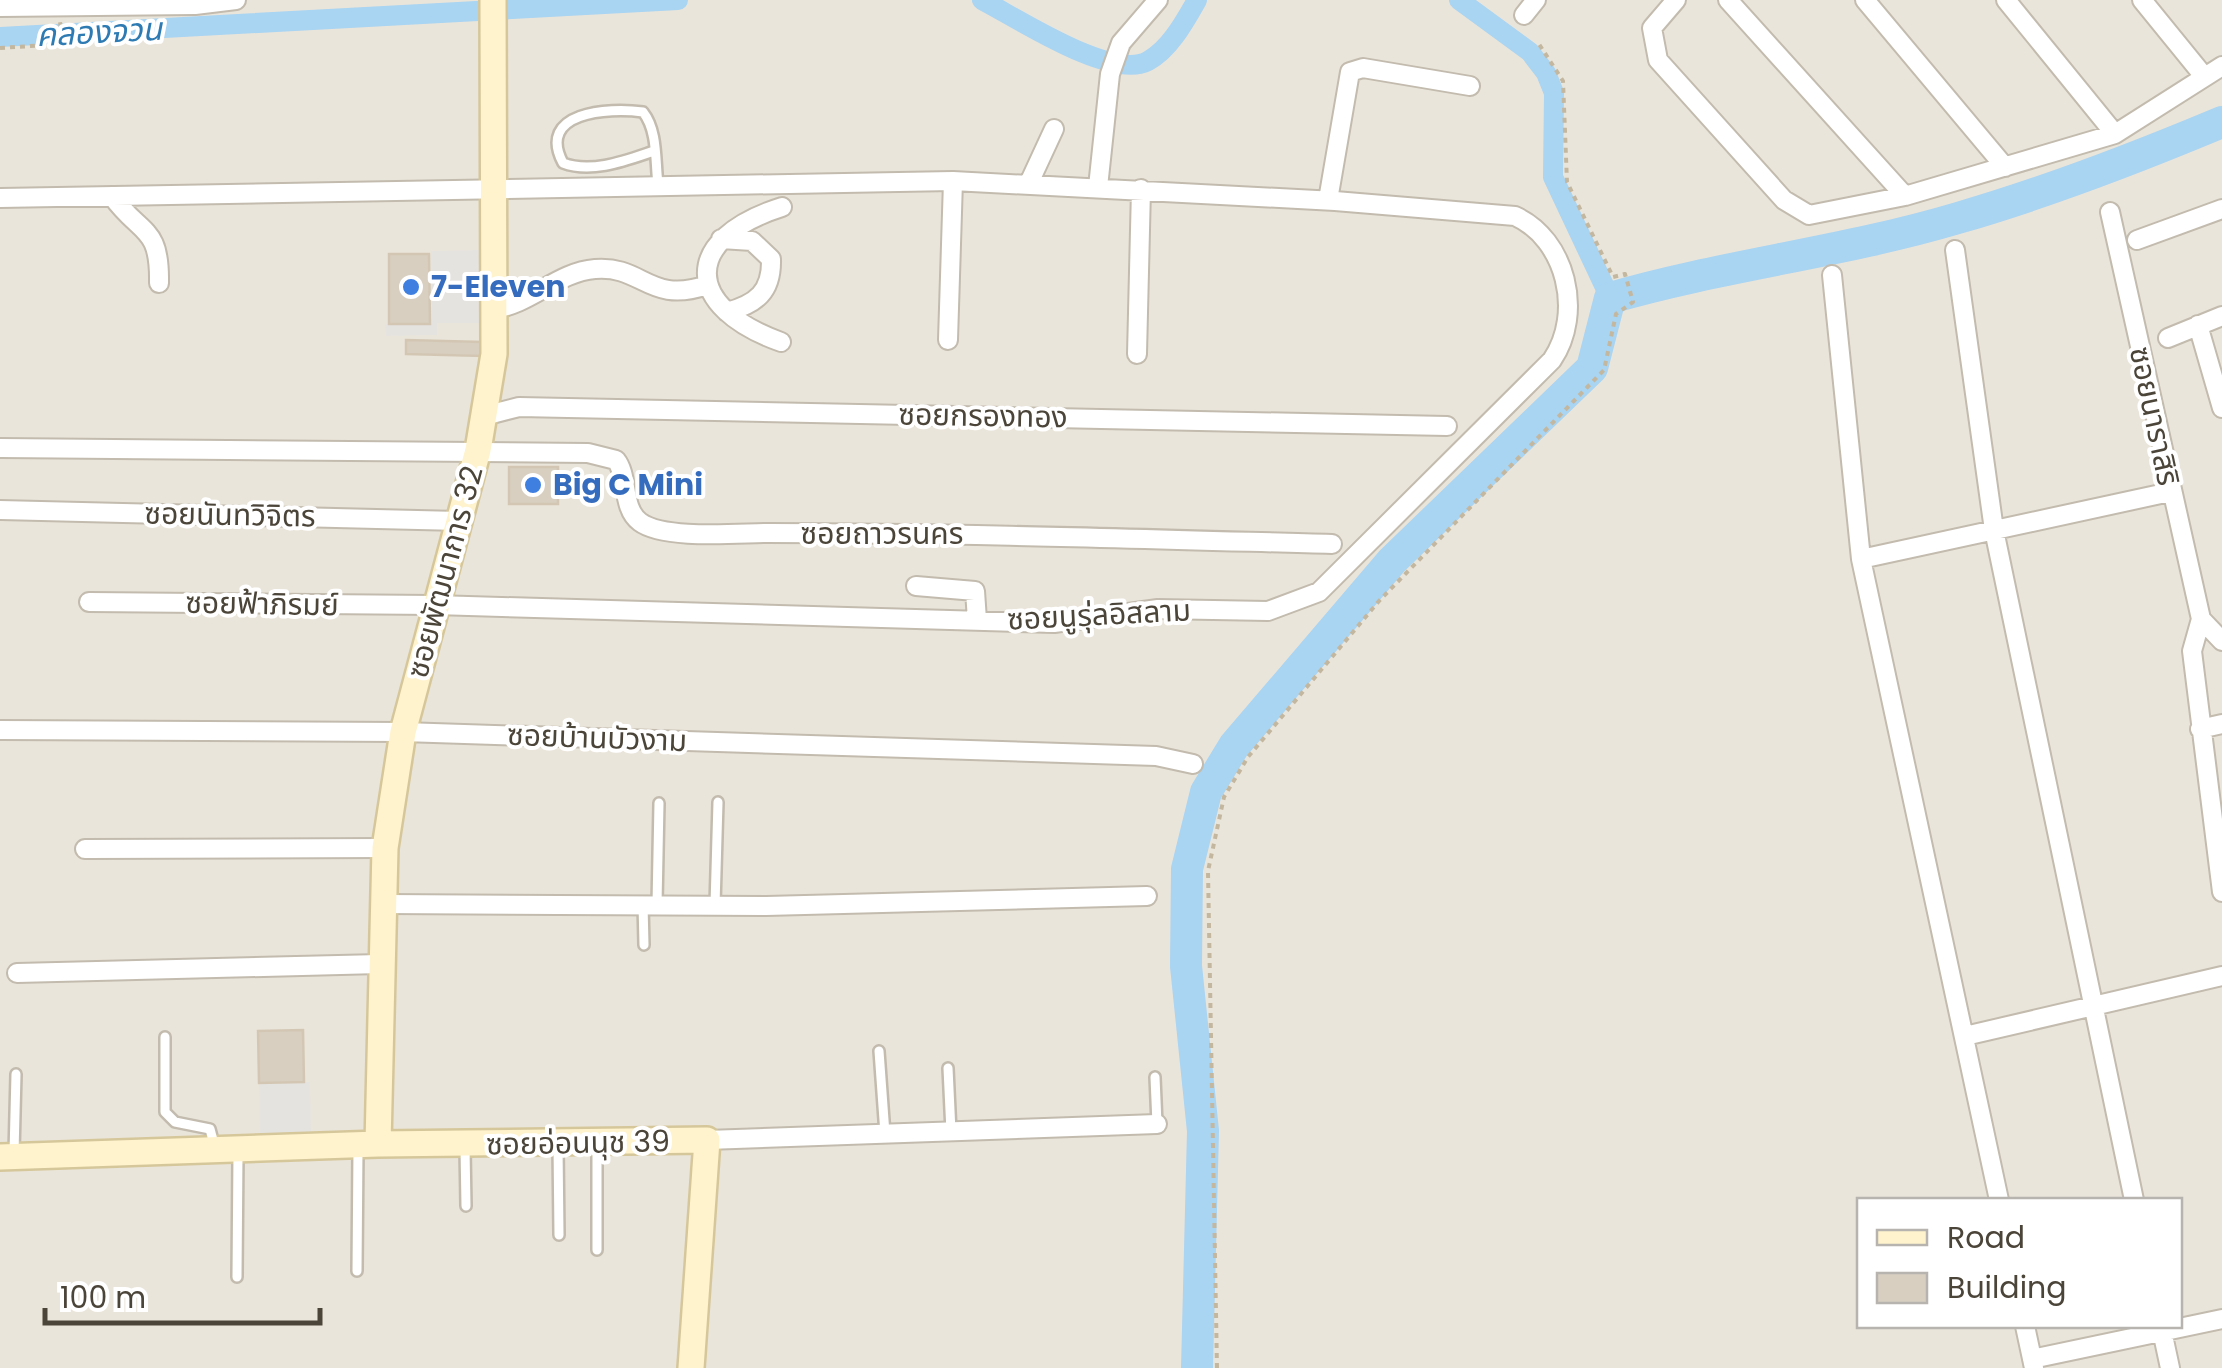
<svg xmlns="http://www.w3.org/2000/svg" width="2222" height="1368" viewBox="0 0 2222 1368" font-family="Poppins,'Noto Sans Thai',sans-serif">
<style>
.residential{fill:#eae5da;fill-rule:evenodd}
.parking{fill:#e5e3e0}
.lines{fill:none;stroke-linecap:round;stroke-linejoin:round}
.canal{stroke:#a9d4f2;stroke-width:20}
.river{stroke:#a9d4f2;stroke-width:32}
.building{fill:#d8cfc1;stroke:#d3c7b4;stroke-width:2.5}
.lane-casing{stroke:#c2bbae;stroke-width:14}
.street-casing{stroke:#c2bbae;stroke-width:22}
.secondary-casing{stroke:#d6c79b;stroke-width:30}
.path{stroke:#c4b79f;stroke-width:4;stroke-dasharray:5 5;stroke-linecap:butt}
.lane{stroke:#fff;stroke-width:9}
.street{stroke:#fff;stroke-width:18}
.secondary{stroke:#fff3cd;stroke-width:25}
.shop-dot{fill:#3f7fe0;stroke:#fff;stroke-width:4}
.labels{text-anchor:middle;stroke-width:8;stroke-linejoin:round;paint-order:stroke}
.shop-label{font-size:30px;font-weight:bold;fill:#366cbe;stroke:#fff;text-anchor:start}
.street-label{font-size:30px;fill:#4b4439;stroke:#fff}
.water-label{font-size:32px;font-style:italic;fill:#2e7ab2;stroke:#fff}
</style>
<rect width="100%" height="100%" fill="#f6f3ec"/>
<path class="residential" d="M0,0h2222v1368h-2222zM1860,1200h320v126h-320z"/>
<path class="parking" d="M482,250l1,73h-46v12l-51,1 -1,-12 47,-1 -1,-72z
M310,1082l1,53 -51,1 -1,-53z"/>
<g class="lines">
<path class="canal" d="M982,0c35,18 130,81 166,61 22,-12 37,-40 49,-61
M1459,0l71,52 16,21 8,20 -1,84 57,121
M0,37l678,-37"/>
<path class="river" d="M1197,1368l6,-237 -17,-165 1,-97 19,-77 28,-46 158,-185 200,-193 18,-70c114,-33 234,-46 348,-80 90,-26 178,-60 264,-96"/>
</g>
<path class="building" d="M389,254h40l1,70h-41z
M406,340l77,2v14l-77,-2z
M509,467h49v37h-49z
M303,1030l1,52 -45,1 -1,-52z"/>
<g class="lines">
<g class="lane-casing">
<path id="lane" d="M654,151c-27,9 -62,23 -91,12 -27,-51 45,-56 80,-51 15,19 12,49 15,72
M643,904l1,41
M657,904l2,-101
M715,905l3,-103
M165,1037v75l10,10 35,7 5,19
M879,1051l6,83
M948,1068l3,64
M1155,1077l2,47
M558,1146l1,89
M465,1148l1,58
M14,1153l2,-79
M597,1250v-105
M357,1271l1,-123
M237,1277l1,-124"/>
</g>
<g class="street-casing">
<path id="street" d="M1676,0l-24,28 6,32 126,140 25,15 96,-19 210,-62 107,-68
M1728,0l177,196
M1865,0l140,167
M2006,0l109,134
M2142,0l61,75
M0,7l195,-2 41,-5
M1524,15l12,-15
M1029,183l25,-54
M1098,187l12,-113 11,-31 37,-43
M112,196c29,40 48,29 47,87
M0,198l953,-17 382,20 180,15c51,23 69,97 37,144l-233,232 -51,19 -110,-2 -104,14 -619,-18 -346,-3
M1328,200l22,-128 13,-4 107,18
M2110,212l91,407 21,22
M721,239l31,2 19,18c1,33 -15,45 -44,53
M2137,240l85,-31
M1955,250l39,280 140,670
M1832,275l29,284 138,641
M493,309c37,-4 64,-37 102,-40 48,-4 54,36 112,16
M2198,325l24,83
M2168,338l54,-22
M948,340l5,-159
M781,342c-98,-35 -100,-103 1,-135
M1137,354l4,-165
M484,416l35,-9 928,19
M0,448l588,5 28,7c13,16 5,48 24,62 24,18 99,11 128,11 189,0 376,6 564,11
M0,510l459,11
M1861,559l309,-67
M916,586l59,5 2,29
M2201,619l-9,32 30,241
M2200,729l22,-5
M0,730l403,2 753,24 37,8
M85,849l300,-1
M384,904l382,2 381,-10
M17,973l363,-9
M1965,1036l257,-60
M707,1140l450,-16
M2025,1326l9,42
M2161,1326l9,42
M2032,1359l190,-40"/>
</g>
<g class="secondary-casing">
<path id="secondary" d="M378,1144l7,-296 18,-116 75,-282 16,-96 -1,-354
M0,1157l378,-13 329,-4 -16,228"/>
</g>
<path class="path" d="M0,48l63,-4 -3,-22
M1217,1368l-9,-497 16,-74 24,-40 131,-156 225,-231 12,-56 17,-12 -8,-28 -12,3 -46,-95 -4,-101 -26,-40"/>
<use href="#lane" class="lane"/>
<use href="#street" class="street"/>
<use href="#secondary" class="secondary"/>
</g>
<g class="shop-dot">
<circle cx="411" cy="287" r="10"/>
<circle cx="533" cy="485" r="10"/>
</g>
<g class="labels">
<g class="shop-label">
<text x="431" y="297">7-Eleven</text>
<text x="553" y="495">Big C Mini</text>
</g>
<g class="street-label">
<text transform="translate(983 416) rotate(1)" y="10">ซอยกรองทอง</text>
<text transform="translate(2154 416) rotate(78)" y="10">ซอยนาราสิริ</text>
<text transform="translate(230 515) rotate(1)" y="10">ซอยนันทวิจิตร</text>
<text x="882" y="544">ซอยถาวรนคร</text>
<text transform="translate(445 572) rotate(-75)" y="10">ซอยพัฒนาการ 32</text>
<text transform="translate(262 604) rotate(1)" y="10">ซอยฟ้าภิรมย์</text>
<text transform="translate(1099 615) rotate(-3)" y="10">ซอยนูรุ่ลอิสลาม</text>
<text transform="translate(597 738) rotate(2)" y="10">ซอยบ้านบัวงาม</text>
<text transform="translate(578 1143) rotate(-1)" y="10">ซอยอ่อนนุช 39</text>
</g>
<g class="water-label">
<text transform="translate(99 32) rotate(-3)" y="11">คลองจวน</text>
</g>
</g>
<rect x="1857" y="1198" width="325" height="130" fill="#ffffff" stroke="#b7b4b0" stroke-width="2.5"/>
<rect x="1877" y="1230" width="50" height="15" fill="#fff3cd" stroke="#b7b4b0" stroke-width="2.5"/>
<text x="1947" y="1248" font-size="30" fill="#4b4439">Road</text>
<rect x="1877" y="1273" width="50" height="30" fill="#d8cfc1" stroke="#b7b4b0" stroke-width="2.5"/>
<text x="1947" y="1298" font-size="30" fill="#4b4439">Building</text>
<path d="M45 1308v15h275v-15" fill="none" stroke="#4b4439" stroke-width="5"/>
<text x="60" y="1308" font-size="30" fill="#4b4439" stroke="#ffffff" stroke-width="8" paint-order="stroke">100 m</text>
</svg>
